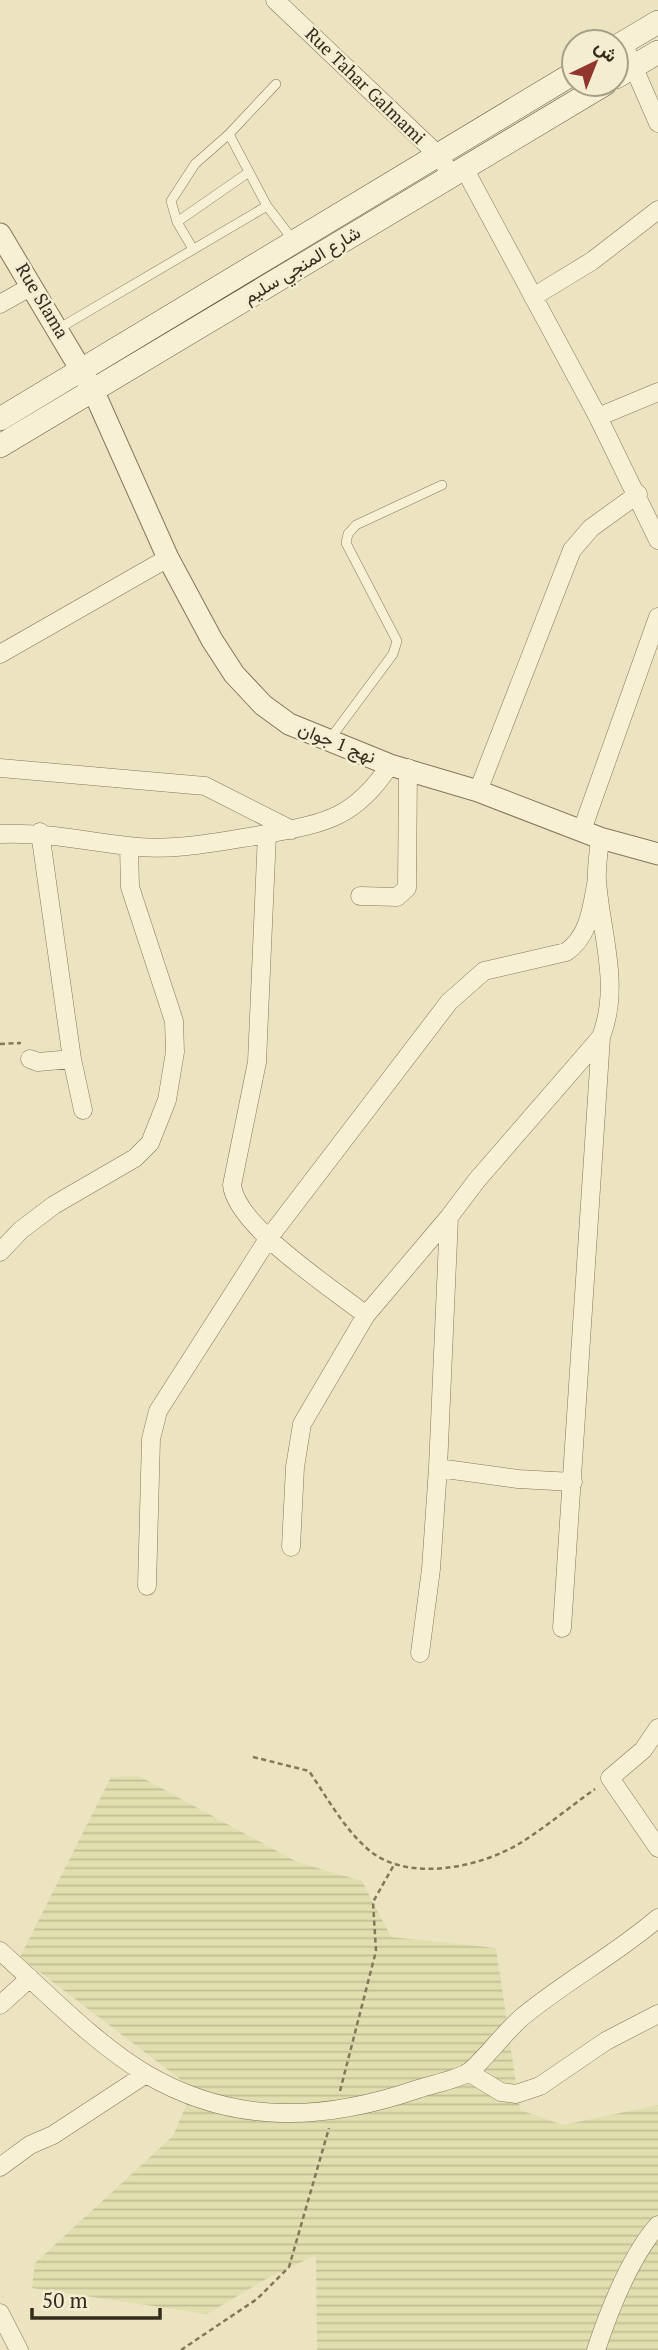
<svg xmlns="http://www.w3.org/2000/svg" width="658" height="2350" viewBox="0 0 658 2350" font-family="'PT Serif',Vazirmatn,serif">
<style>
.farmland{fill:url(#farmland-rules)}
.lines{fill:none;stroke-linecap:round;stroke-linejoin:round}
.service-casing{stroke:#85755a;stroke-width:10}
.minor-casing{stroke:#85755a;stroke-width:19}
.tertiary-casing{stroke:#85755a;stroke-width:23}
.secondary-casing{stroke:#66563d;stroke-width:24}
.path{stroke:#85755a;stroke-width:2.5;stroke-dasharray:5 3.5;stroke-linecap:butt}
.service{stroke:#f7f0d4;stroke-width:9}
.minor{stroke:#f7f0d4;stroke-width:18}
.tertiary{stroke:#f7f0d4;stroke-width:21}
.secondary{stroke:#f7f0d4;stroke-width:23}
.labels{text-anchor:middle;stroke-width:5;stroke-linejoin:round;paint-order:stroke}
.street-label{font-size:18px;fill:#352b1d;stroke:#f4edd1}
</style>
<defs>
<pattern id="farmland-rules" width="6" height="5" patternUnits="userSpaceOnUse" patternTransform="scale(1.75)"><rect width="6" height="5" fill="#e1deaf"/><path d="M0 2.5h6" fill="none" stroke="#c2bf96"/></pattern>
</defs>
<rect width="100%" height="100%" fill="#ece4c1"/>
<path class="farmland" d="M139,1776l158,86 65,19 29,56 105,11 24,162 43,15 95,-20v245h-341l-1,-95 -50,24 -59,35 -175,-26 3,-25 138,-127 20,-47 -173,-132 91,-180z"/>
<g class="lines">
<g class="service-casing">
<path id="service" d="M229,134l47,-50
M177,222l72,-50
M193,249l-16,-27 -6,-21 24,-37 34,-30 38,72
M58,329l209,-123 26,34
M330,739l63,-85 4,-13 -51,-98 2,-9 8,-9 86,-40"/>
</g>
<g class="minor-casing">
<path id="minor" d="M275,0l162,154 15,21
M623,43l35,80
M464,168l134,249 60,123
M533,297l59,-36 66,-51
M0,304l32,-18
M598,417l60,-25
M0,654l168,-96
M0,768l205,18 87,44
M478,791l94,-241 19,-22 47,-34
M582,830l76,-213
M40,832l32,227 11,51
M0,834c48,-2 82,7 128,12 46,6 94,-5 139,-12
M360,896l37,1 10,-9 1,-120
M30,1059l8,3 34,-3
M0,1252l21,-22 33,-25 81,-47 15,-15 17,-43 8,-48 -1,-31 -44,-134 -1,-40
M366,1315c-33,-26 -130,-89 -134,-130l25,-123 10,-228c59,-11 88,-16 123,-69
M438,1468l80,11 55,3
M291,1547l4,-80 7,-43 64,-109 83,-98
M147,1586l4,-147 7,-28 110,-172 181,-237 35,-31 82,-19c24,-16 26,-47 31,-73
M562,1628l39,-591
M420,1653l11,-84 7,-101 11,-251 28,-37 124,-143c20,-52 0,-103 -4,-156 -1,-14 2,-29 3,-43
M658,1728l-15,22 -33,28 48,70
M0,1951c46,41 93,91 146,123 89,52 179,47 272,15 15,-5 38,-9 51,-17 14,-11 35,-39 52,-54 43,-36 94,-63 137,-100
M0,2005l30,-27
M468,2072l33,20 15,2 24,-8 66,-45 52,-27
M0,2167l30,-22 23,-10 93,-61
M0,2313l19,37
M596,2350c13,-39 35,-94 62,-125"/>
</g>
<g class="tertiary-casing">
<path id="tertiary" d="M0,234l93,156 75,168 44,82 22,34 29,31 26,19 101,41 88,26 122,47 58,16"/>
</g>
<g class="secondary-casing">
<path id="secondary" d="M616,47l42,-25
M616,77l42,-25
M0,419l574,-346
M0,446l605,-362"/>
</g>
<path class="path" d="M0,1044l21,-1
M253,1757l56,14c19,28 35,58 61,80 40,32 112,16 152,-9 25,-16 49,-36 73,-53
M340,2091l36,-140 -3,-49 22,-39
M181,2350l76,-51 32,-32 40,-139"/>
<use href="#service" class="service"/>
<use href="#minor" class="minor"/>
<use href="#tertiary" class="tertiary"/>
<use href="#secondary" class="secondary"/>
</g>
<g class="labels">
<g class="street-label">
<text transform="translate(365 86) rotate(44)" y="6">Rue Tahar Galmami</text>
<text transform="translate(302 265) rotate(-31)" y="6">شارع المنجي سليم</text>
<text transform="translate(42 301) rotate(59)" y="6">Rue Slama</text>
<text transform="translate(337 743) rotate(22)" y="6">نهج 1 جوان</text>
</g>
</g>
<g transform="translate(595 63) rotate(43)"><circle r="33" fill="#f4edd1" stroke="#a89f89" stroke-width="2"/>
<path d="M0-5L12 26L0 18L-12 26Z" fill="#91362c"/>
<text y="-10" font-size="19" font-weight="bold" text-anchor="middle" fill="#352b1d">ش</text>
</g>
<path d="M32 2308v10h128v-10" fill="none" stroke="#352b1d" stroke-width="3.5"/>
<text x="42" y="2308" font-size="21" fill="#352b1d" stroke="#f4edd1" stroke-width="5" paint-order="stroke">50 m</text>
</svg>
